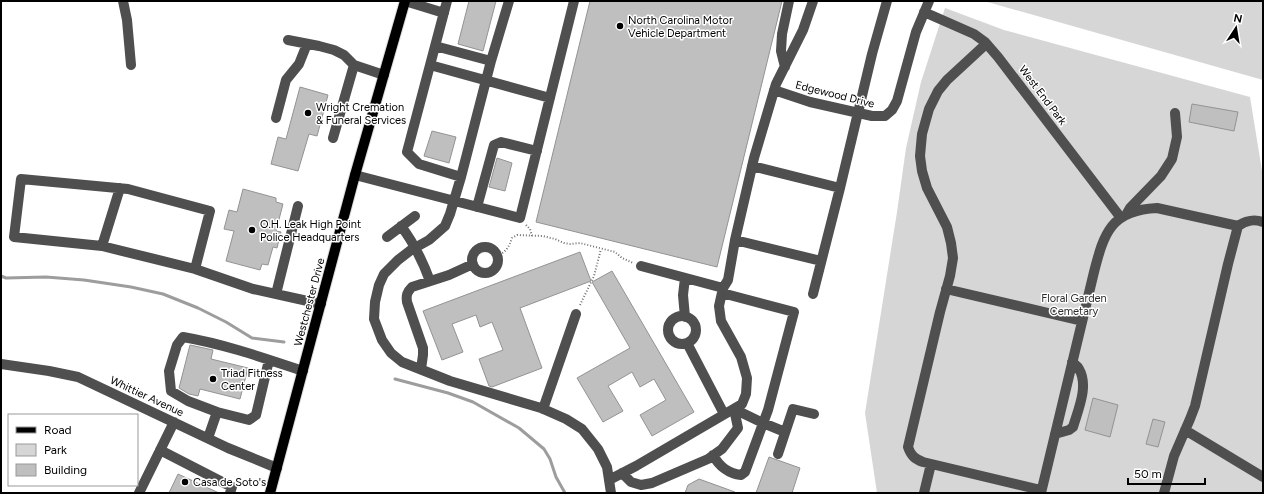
<svg xmlns="http://www.w3.org/2000/svg" width="1264" height="494" viewBox="0 0 1264 494" font-family="Figtree,sans-serif">
<style>
.green{fill:#d6d6d6}
.lines{fill:none;stroke-linecap:round;stroke-linejoin:round}
.stream{stroke:#9d9d9d;stroke-width:3}
.building{fill:#bfbfbf;stroke:#939393}
.major-casing{stroke:#dbdbdb;stroke-width:12}
.path{stroke:#717171;stroke-width:2;stroke-dasharray:1 2;stroke-linecap:butt}
.minor{stroke:#4f4f4f;stroke-width:10}
.major{stroke:#000;stroke-width:10}
.poi-dot{fill:#000;stroke:#fff;stroke-width:1.5}
.labels{text-anchor:middle;stroke-width:3;stroke-linejoin:round;paint-order:stroke}
.poi-label{font-size:11px;fill:#000;stroke:#fff;text-anchor:start}
.street-label{font-size:11px;fill:#000;stroke:#fff}
.park-label{font-size:11px;fill:#2d2d2d;stroke:#fff}
</style>
<rect width="100%" height="100%" fill="#fff"/>
<path class="green" d="M984,1h279v79z
M945,8l59,22 246,67 13,80v316h-386l-12,-80 32,-201 9,-64 15,-66z"/>
<g class="lines">
<path class="stream" d="M1,276l5,2 40,-1 38,3 47,7 32,7 35,14 28,14 26,16 32,4
M395,379l53,14 25,9 46,26 25,21 6,10 6,18 9,16"/>
</g>
<path class="building" d="M469,1h27l-13,50 -25,-7z
M590,1h192l-65,266 -181,-45z
M300,87l28,8 -11,41 -8,-2 -11,37 -27,-7 7,-27 8,2z
M1192,104l46,8 -4,19 -45,-9z
M432,131l24,6 -7,26 -25,-7z
M497,158l15,5 -7,28 -16,-4z
M243,189l33,9v4l7,2 -7,27 5,1 -4,16 -4,-1 -5,18 -6,-1 -2,6 -34,-9 8,-30 -10,-2 5,-19 8,2z
M580,252l11,29 -71,27 22,60 -50,19 -3,-1 -10,-27 24,-9 -11,-28 -12,5 -4,-12 -24,9 11,28 -21,8 -19,-49z
M612,271l82,141 -42,24 -12,-21 26,-15 -12,-21 -14,8 -8,-15 -24,14 15,25 -20,11 -26,-44 53,-30 -38,-66z
M190,345l23,5 -2,9 37,9 -8,31 -40,-10 -2,7 -9,-2 -10,-6z
M1093,398l25,7 -8,32 -25,-7z
M1153,419l12,3 -7,25 -12,-3z
M769,457l31,11 -8,25h-36z
M178,474l41,19h-50z
M699,479l36,13v1h-50l3,-8z"/>
<g class="lines">
<g class="major-casing">
<path id="major" d="M270,493l85,-318 50,-174"/>
</g>
<path class="path" d="M526,225l4,4 2,7
M497,256c9,-4 12,-9 15,-18l5,-3 26,1 12,3 9,4 6,1 10,-1 35,9 7,6 11,5
M580,305l14,-29 7,-27"/>
<path class="minor" d="M123,1l4,19 4,45
M405,1l39,12
M447,1l-40,151 12,12 42,13 -11,37 -5,12 -16,14 -18,10 -13,10 -14,14 -5,11 -4,17 -1,17 8,21 9,13 11,9 48,19 91,27 25,11 16,10 16,20 9,18 4,26
M924,12l50,22 11,8 13,15 123,161
M288,40l31,6 15,4 10,5 10,10 30,10
M986,44l-39,36 -9,11 -9,18 -7,25 -2,22 2,15 5,17 20,39 4,16 2,15 -3,18 -10,36 -32,135c3,9 7,12 15,15l118,28
M435,46l56,15 18,-60
M430,65l120,33
M785,67l-4,-16 1,-17 7,-33
M774,90l36,12 62,14h13l7,-6 5,-9 19,-69 13,-31
M276,118l10,-38 13,-16 8,-20
M333,138l21,-73
M752,166l88,22
M355,175l165,43 54,-217
M461,177l30,-116
M477,207l17,-62 7,-3 36,9
M1126,215l4,-7 31,-32 11,-17 5,-22 -2,-24
M401,226c13,17 22,36 29,55
M387,237l28,-21
M735,240l86,21
M102,246l18,-58
M472 260a13 13 0 1 1 26 0a13 13 0 1 1-26 0Z
M641,266l82,22
M195,269l15,-58 -82,-22 -107,-10 -7,58 88,9 93,23 58,20 68,15
M685,278l-2,17 2,22
M946,289l136,32
M276,294l22,-88
M813,294l27,-106 32,-134 15,-53
M668 330a14 14 0 1 1 28 0a14 14 0 1 1-28 0Z
M687,343l37,71
M1,364l48,7 29,6 150,71 49,20
M421,369l2,-14v-7l-16,-46c-1,-7 0,-10 5,-15l37,-12 24,-11
M543,409l33,-95
M734,409l29,14 22,9
M217,412l32,8 7,-5 13,-55
M1185,430l78,47
M1055,434l14,-4 4,-3c5,-17 16,-41 6,-58 -1,-3 -5,-5 -7,-7
M208,438l9,-26 -29,-11 -17,-10 -2,-20 8,-26 6,-8c41,7 81,21 120,34
M160,450l72,37 -2,6
M778,454l15,-45 21,5
M713,455c6,11 16,19 28,20l4,-3 23,-62 26,-98 -72,-19
M622,473l9,9 10,3 11,-2 56,-24 14,-10 16,-21 -4,-19
M609,480l27,-14 106,-62 4,-10 1,-16 -6,-21 -20,-36 -2,-15 4,-18 5,-8 7,-40 19,-82 22,-74 27,-54 10,-29
M139,493l35,-71
M924,493l7,-29
M1041,493l53,-221c10,-39 17,-62 63,-64l81,18
M1164,493l10,-37 16,-37 5,-13 33,-142 10,-38c9,-6 16,-7 25,-4"/>
<use href="#major" class="major"/>
</g>
<g class="poi-dot">
<circle cx="620" cy="26" r="4"/>
<circle cx="308" cy="113" r="4"/>
<circle cx="252" cy="230" r="4"/>
<circle cx="213" cy="379" r="4"/>
<circle cx="185" cy="482" r="4"/>
</g>
<g class="labels">
<g class="poi-label">
<text x="628" y="24">North Carolina Motor<tspan x="628" dy="13">Vehicle Department</tspan></text>
<text x="316" y="111">Wright Cremation<tspan x="316" dy="13">&amp; Funeral Services</tspan></text>
<text x="260" y="228">O.H. Leak High Point<tspan x="260" dy="13">Police Headquarters</tspan></text>
<text x="221" y="377">Triad Fitness<tspan x="221" dy="13">Center</tspan></text>
<text x="193" y="486">Casa de Soto's</text>
</g>
<g class="street-label">
<text transform="translate(835 94) rotate(14)" y="4">Edgewood Drive</text>
<text transform="translate(1043 95) rotate(53)" y="4">West End Park</text>
<text transform="translate(309 302) rotate(-75)" y="4">Westchester Drive</text>
<text transform="translate(147 396) rotate(25)" y="4">Whittier Avenue</text>
</g>
<g class="park-label">
<text x="1074" y="302">Floral Garden<tspan x="1074" dy="13">Cemetary</tspan></text>
</g>
</g>
<rect width="1264" height="494" fill="none" stroke="#000000" stroke-width="4"/>
<rect x="8" y="414" width="130" height="72" fill="#ffffff" stroke="#999999"/>
<rect x="16" y="427" width="20" height="6" fill="#000000" stroke="#999999"/>
<text x="44" y="434" font-size="12" fill="#000000">Road</text>
<rect x="16" y="444" width="20" height="12" fill="#d6d6d6" stroke="#999999"/>
<text x="44" y="454" font-size="12" fill="#000000">Park</text>
<rect x="16" y="464" width="20" height="12" fill="#bfbfbf" stroke="#999999"/>
<text x="44" y="474" font-size="12" fill="#000000">Building</text>
<g transform="translate(1236 28) rotate(12)" stroke="#ffffff" stroke-width="3" paint-order="stroke">
<path d="M0-3L7 15L0 10L-7 15Z" fill="#000000"/>
<text y="-6" font-size="11" font-weight="bold" text-anchor="middle" fill="#000000">N</text>
</g>
<path d="M1128 478v6h77v-6" fill="none" stroke="#000000" stroke-width="2"/>
<text x="1134" y="478" font-size="12" fill="#000000" stroke="#ffffff" stroke-width="3" paint-order="stroke">50 m</text>
</svg>
